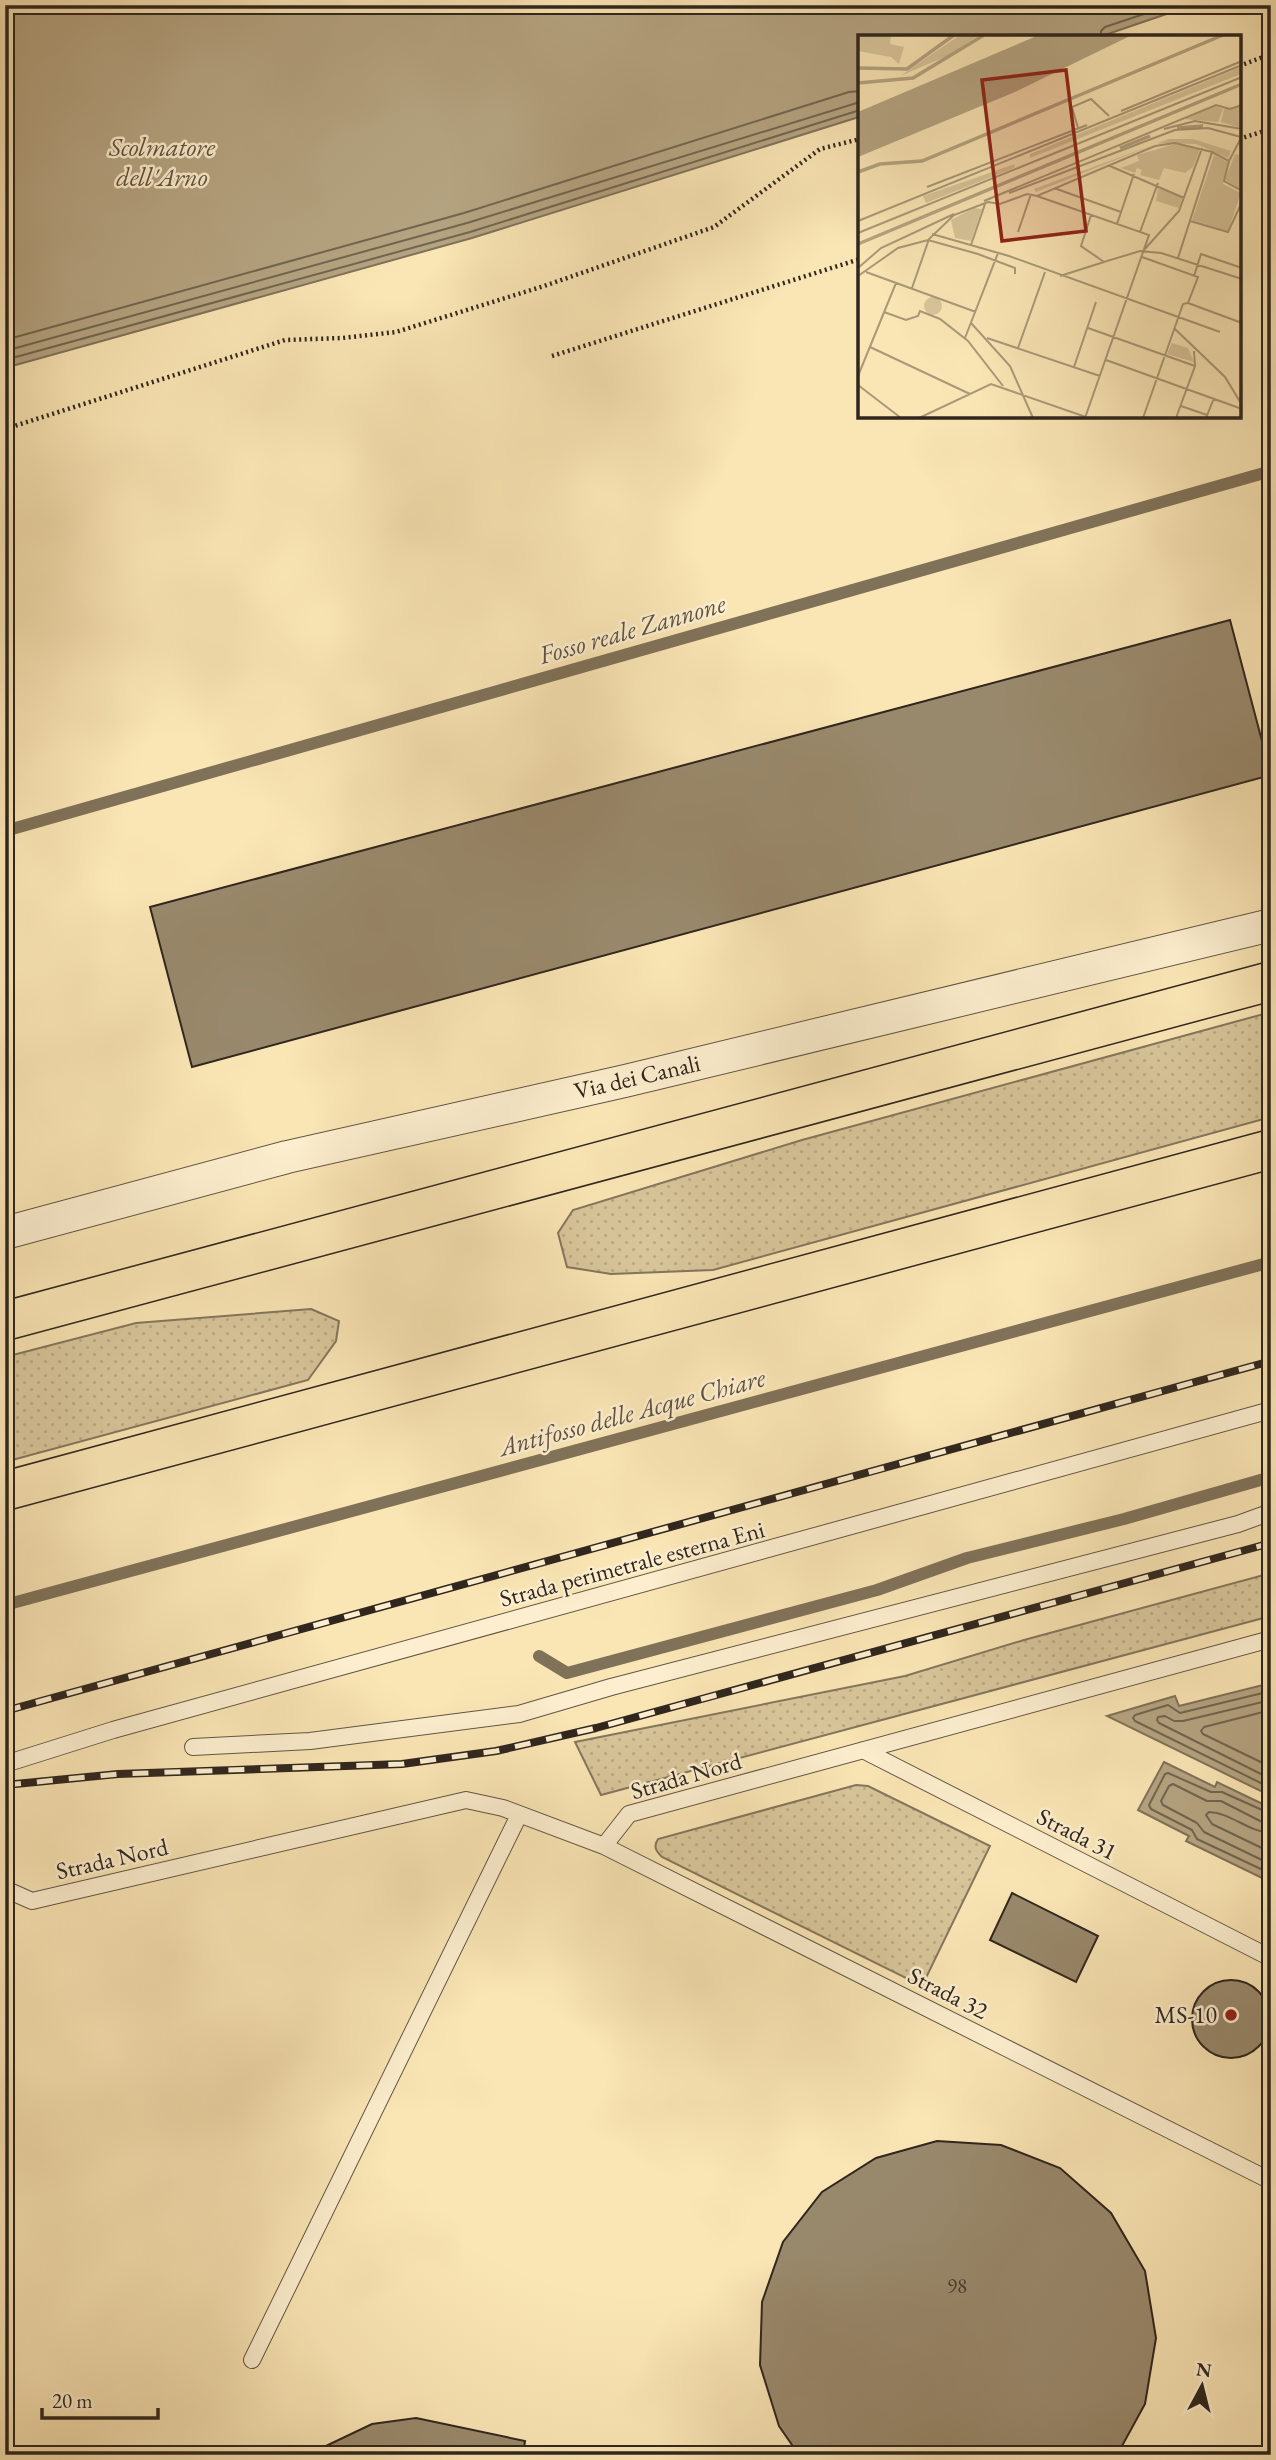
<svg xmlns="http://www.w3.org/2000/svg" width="1276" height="2460" viewBox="0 0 1276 2460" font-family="'EB Garamond',serif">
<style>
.grass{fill:url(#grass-dots);stroke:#84765c;stroke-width:2}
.water{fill:#b5a481;stroke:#807259;stroke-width:2}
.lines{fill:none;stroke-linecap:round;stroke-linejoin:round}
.shore{stroke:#726550;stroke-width:2}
.stream{stroke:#807259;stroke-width:12}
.building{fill:#99896c;stroke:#30261e;stroke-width:2}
.service-casing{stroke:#625644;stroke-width:18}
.minor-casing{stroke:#625644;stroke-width:34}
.trunk-casing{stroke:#30261e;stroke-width:41}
.path{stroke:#30261e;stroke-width:4.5;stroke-dasharray:2 3.5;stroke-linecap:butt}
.service{stroke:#fceece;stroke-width:16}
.minor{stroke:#fceece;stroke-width:32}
.trunk{stroke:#fae5b4;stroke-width:38}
.rail-casing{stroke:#30261e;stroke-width:8}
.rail{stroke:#fceece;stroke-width:5;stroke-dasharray:16;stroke-linecap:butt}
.poi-dot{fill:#8f2418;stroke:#fceece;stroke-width:2.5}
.labels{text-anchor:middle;stroke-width:5;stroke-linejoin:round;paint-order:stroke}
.number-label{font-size:21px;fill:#4a3f32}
.street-label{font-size:24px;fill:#30261e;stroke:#fceece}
.poi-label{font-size:24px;fill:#30261e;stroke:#fceece;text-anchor:end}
.water-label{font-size:26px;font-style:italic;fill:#5f5241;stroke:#fceece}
.inset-river{fill:none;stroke:#b5a481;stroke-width:3.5}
.inset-road{fill:none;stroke:#a99978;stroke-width:2}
.view{fill:#8f2418;fill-opacity:0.15;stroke:#8f2418;stroke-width:3.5}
.inset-edge{fill:none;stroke:#30261e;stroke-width:3.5}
</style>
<defs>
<pattern id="grass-dots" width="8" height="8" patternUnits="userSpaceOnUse" patternTransform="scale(1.75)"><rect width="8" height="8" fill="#d8c59a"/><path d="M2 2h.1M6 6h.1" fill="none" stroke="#baa984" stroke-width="1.8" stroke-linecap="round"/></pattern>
</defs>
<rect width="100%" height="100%" fill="#fae5b4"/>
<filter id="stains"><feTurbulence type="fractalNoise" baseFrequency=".00286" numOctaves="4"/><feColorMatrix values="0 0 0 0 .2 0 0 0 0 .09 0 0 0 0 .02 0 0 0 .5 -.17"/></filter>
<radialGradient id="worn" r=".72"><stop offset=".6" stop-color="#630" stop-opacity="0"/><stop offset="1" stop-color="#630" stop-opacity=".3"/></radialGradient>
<path class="grass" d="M1271,1012v105l-558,153 -102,4 -44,-7 -9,-34 15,-23 229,-70z
M311,1309l28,12 -3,20 -28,39 -303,82v-105l131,-34z
M1271,1573v43l-670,179 -26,-53 330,-66 119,-36z
M856,1785l12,1 122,60 -68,140 -260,-129c-6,-6 -9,-10 -4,-18z"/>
<path class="water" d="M5,5h1188l-94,32h-239l-1,80 -387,121 -467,130z
M1271,1683v113l-164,-80 68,-20 4,10z
M1164,1762l51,25 2,-5 54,26v63l-5,9 -80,-39 3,-5 -51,-26z"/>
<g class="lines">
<path class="shore" d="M1101,37v-6l4,-4 66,-22
M5,340l459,-127 385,-121 11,-1
M5,351l462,-128 393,-121
M5,360l465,-128 390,-122
M1271,1691l-91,22 -12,-8 -33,10 -2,3 2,3 136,67
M1271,1700l-88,21h-9l-9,-5 -7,1 -1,3 2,3 112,56
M1271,1710l-67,17 -3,4 2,3 68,33
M1271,1814l-49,-22h-11l-43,-19 -3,1 -16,31 2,4 41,21 5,9 66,31h8
M1271,1823l-9,-1 -41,-21h-14l-34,-17 -4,2 -8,15 2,4 34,18 7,9 60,29h7
M1271,1833c-23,-1 -39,-20 -62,-21l-3,3 6,9 54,26h5"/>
<path class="stream" d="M5,831l1266,-360
M5,1605l1266,-343
M539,1656l28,17 310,-83 90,-32 157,-39 147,-42"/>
</g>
<path class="building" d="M1230,620l41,155 -1079,292 -42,-160z
M1012,1893l86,43 -22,46 -86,-42z
M1192 2019a39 39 0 1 1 78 0a39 39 0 1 1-78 0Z
M937,2141l64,4 59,23 51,45 34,58 11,67 -11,66 -28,51h-318l-20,-29 -19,-61 2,-63 21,-60 39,-50 54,-34z
M416,2418l109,23 -2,14h-216l65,-31z"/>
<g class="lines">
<g class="service-casing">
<path id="service" d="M193,1747l117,-6 209,-27 92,-27 627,-163 33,-12
M863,1750l408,208
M5,1764l108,-34 1158,-320
M604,1846l667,335
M5,1889l27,12 434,-101 37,8 101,38 25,-32 642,-175
M252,2360l267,-545"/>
</g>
<g class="minor-casing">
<path id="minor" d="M5,1233l282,-76 338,-76 646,-156"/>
</g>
<g class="trunk-casing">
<path id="trunk" d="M5,1321l1266,-340
M5,1491l1266,-342"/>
</g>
<path class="path" d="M1239,66l32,-12
M1239,139l32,-10
M552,356l308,-97
M5,429l280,-89 57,-2 54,-6 148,-46 170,-59 106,-78 40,-10"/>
<use href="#service" class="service"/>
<use href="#minor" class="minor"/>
<use href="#trunk" class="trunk"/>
<g class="rail-casing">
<path id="rail" d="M5,1711l1266,-350
M5,1785l113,-11 284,-10 94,-13 100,-23 675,-185"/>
</g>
<use href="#rail" class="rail"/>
</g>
<circle class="poi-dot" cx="1231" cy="2015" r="7"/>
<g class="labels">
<g class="number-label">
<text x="957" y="2293">98</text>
</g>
<g class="street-label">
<text transform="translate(637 1077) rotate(-13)" y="8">Via dei Canali</text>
<text transform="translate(632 1564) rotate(-15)" y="8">Strada perimetrale esterna Eni</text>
<text transform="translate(686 1776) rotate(-16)" y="8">Strada Nord</text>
<text transform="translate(1077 1834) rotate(27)" y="8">Strada 31</text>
<text transform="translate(112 1859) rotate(-13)" y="8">Strada Nord</text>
<text transform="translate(948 1993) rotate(27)" y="8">Strada 32</text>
</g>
<g class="poi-label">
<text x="1217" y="2023">MS-10</text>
</g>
<g class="water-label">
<text x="162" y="156">Scolmatore<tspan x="162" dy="30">dell'Arno</tspan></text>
<text transform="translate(632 629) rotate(-16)" y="9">Fosso reale Zannone</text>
<text transform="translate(632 1412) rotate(-15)" y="9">Antifosso delle Acque Chiare</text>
</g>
</g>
<g transform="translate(858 35)">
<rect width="383" height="383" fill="#fae5b4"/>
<path d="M383,32v7l-211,84v-4zM357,71l8,3 -5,13 -34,-3zM383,71v22l-20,-6 3,-13zM311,104h24l38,12 -3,7 -32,-14 -38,-1 -122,49 -2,-3zM317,109l25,5 -7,18 -8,6 -21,-5 -5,12 -19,-5 2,-5 -5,-2 -2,5 -14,-5 18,-7 -2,-6zM377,119l6,1v35l-16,-10zM356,120l14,7 -5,22 18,9 -13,38 -36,-11zM157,129l-1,4 -88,35 -3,-7zM300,153l24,10 -3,10 -23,-7zM116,173l8,1 -11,32 -16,-3 -4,-18zM66 271a9 9 0 1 1 18 0a9 9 0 1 1-18 0ZM314,308l16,5 6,14 -27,-8z" fill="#d8c59a"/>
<path d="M0,0h33l-1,9 14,3 -5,17 -8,-7 -33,-6zM102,0h19l-32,21 -47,20z" fill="#d8c59a"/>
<path d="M181,0h93l-117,57 -157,65v-45z" fill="#b5a481"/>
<path class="inset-river" d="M0,33l49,1 47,-34M0,48l55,-5 71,-43M319,93l26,-2M262,113l30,-12M0,137l22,-8 42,-3 301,-126M0,209l384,-160"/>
<path class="inset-road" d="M263,76l121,-50M220,93l-6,-21 19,-8 18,17M306,94l31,-8 47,8M354,117l17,9 -5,20 18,10M371,126l12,-23M252,131l74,32M69,152l160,-62M196,153l67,24M151,158l166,-63 33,-2 33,9M179,161l112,39 -64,183M126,166l232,-96 14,4 12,-4M233,180l-10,31 23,16 36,-11 21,2 81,26M0,186l384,-156M332,186l38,11 14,-30M259,189l17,-50M160,197l13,-38M282,197l18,-49M0,198l384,-156M74,199l77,22 211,76M113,210l14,-41M286,215l35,-39 23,-63M284,222l56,20 -10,26 -5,1 -40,114M0,233l23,-20 73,-34M8,237l110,40M0,241l40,-28 30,-8 50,14 37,14v6M202,241l44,-14M336,241l7,-22 41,14M54,253l17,-49 25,-24 34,-13 12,2 27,-10 10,2 118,-50 20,-3 37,9 -34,106M330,268l54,20M26,277l22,8 12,-4 2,-5 20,8 28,22 35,45M113,288l39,43 23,52M230,293l107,38M317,294l50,48 17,28M107,303l33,-85M129,303l113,38M12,312l100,47M160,313l27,-76M248,325l136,49M216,332l22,-65M0,341l38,-93M0,350l43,33M323,371l26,9M61,383l72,-34 95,33M318,383l19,-52 -1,-15M348,383l8,-20"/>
<path class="view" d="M208,35l20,161 -84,10 -20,-161z"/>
<rect width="383" height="383" class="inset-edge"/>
</g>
<rect width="1276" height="2460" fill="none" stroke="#fae5b4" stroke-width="28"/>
<rect x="7" y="7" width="1262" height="2446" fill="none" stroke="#30261e" stroke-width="3.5"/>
<rect x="14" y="14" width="1248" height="2432" fill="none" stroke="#30261e" stroke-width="2"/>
<g transform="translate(1202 2386) rotate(7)" stroke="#fceece" stroke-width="5" paint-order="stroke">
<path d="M0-5L12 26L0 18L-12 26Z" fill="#30261e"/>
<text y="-10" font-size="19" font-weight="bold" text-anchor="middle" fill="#30261e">N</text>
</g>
<path d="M42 2408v10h116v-10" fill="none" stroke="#30261e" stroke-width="3.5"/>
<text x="52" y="2408" font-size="21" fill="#30261e" stroke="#fceece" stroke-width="5" paint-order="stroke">20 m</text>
<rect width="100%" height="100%" filter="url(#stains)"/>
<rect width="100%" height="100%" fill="url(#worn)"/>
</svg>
